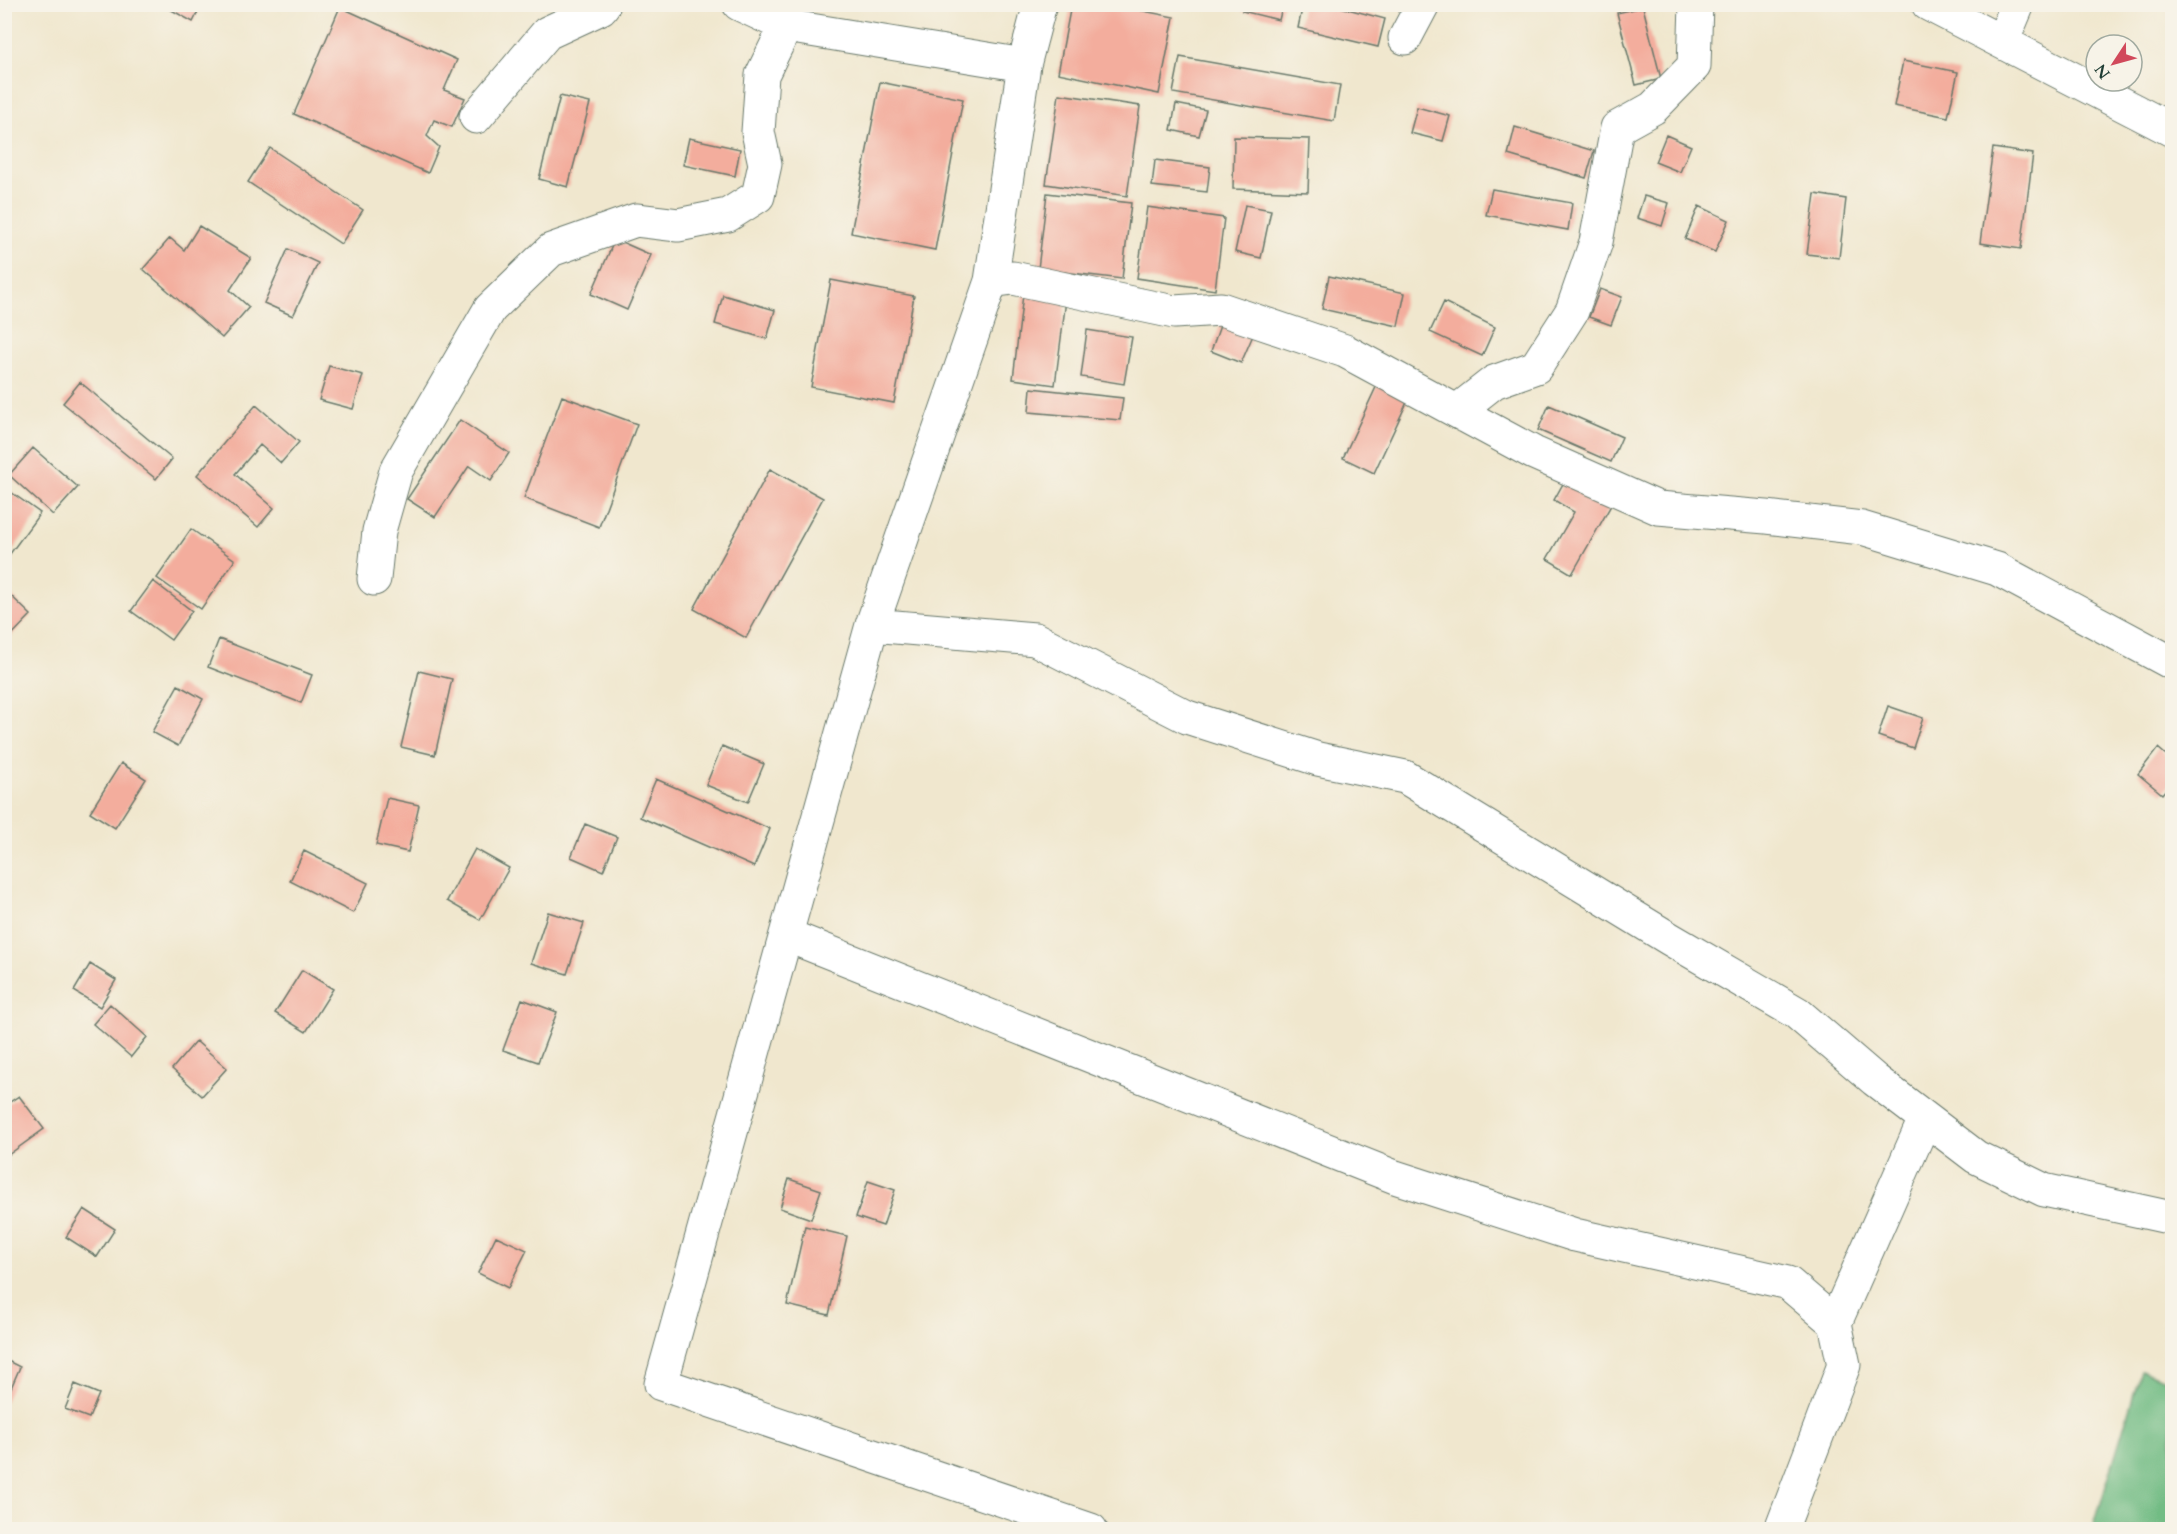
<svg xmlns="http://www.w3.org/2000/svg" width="2177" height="1534" viewBox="0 0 2177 1534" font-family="Cardo,serif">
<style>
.forest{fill:#72bc84;stroke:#487c5c;stroke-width:1.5}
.building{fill:#f3ad9d}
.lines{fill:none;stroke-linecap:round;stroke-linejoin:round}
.minor-casing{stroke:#68786a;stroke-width:35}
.minor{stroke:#fff;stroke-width:33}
</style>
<rect width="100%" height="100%" fill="#f7f3e8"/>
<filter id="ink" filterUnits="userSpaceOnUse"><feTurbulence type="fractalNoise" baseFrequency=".0167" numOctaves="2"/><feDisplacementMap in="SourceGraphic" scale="12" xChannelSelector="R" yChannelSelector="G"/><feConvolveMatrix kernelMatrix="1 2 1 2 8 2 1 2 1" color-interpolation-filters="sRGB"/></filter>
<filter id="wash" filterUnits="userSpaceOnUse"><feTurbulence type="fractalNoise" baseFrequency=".008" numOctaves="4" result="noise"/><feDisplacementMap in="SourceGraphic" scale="24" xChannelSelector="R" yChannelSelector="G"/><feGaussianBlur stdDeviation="1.35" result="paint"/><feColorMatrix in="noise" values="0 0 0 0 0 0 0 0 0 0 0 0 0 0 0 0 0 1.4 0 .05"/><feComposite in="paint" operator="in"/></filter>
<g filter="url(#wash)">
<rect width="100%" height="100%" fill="#f0e7ce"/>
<path class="forest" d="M2141,1370l31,11v148h-79z"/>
<g id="blocks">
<path class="building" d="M168,4h34l-9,18 -27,-15z
M1243,4h40l-4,16 -37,-9z
M1303,4h26l56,15 -7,28 -80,-19z
M1071,5h42l61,12 -15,77 -101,-21z
M340,7l117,53 -13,30 21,8 -13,29 -18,-7 -7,16 12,11 -11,26 -134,-59z
M1643,7l18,72 -25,6 -19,-72z
M1180,57l160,28 -6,36 -161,-28z
M1903,61l55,11 -10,45 -54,-11z
M880,82l83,17 -28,151 -84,-17z
M1059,94l81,12 -13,90 -81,-12z
M560,96l30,7 -22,84 -29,-8z
M1176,104l30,6 -7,26 -28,-6z
M1417,107l33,9 -7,25 -33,-8z
M1515,127l79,24 -8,27 -78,-23z
M1666,135l25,11 -11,26 -25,-10z
M1234,137l76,2 -2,53 -75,-3z
M689,138l51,11 -5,27 -52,-11z
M270,148l93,62 -22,34 -93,-62z
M1993,148l40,6 -12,95 -41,-6z
M1155,160l55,7 -3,25 -55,-6z
M1492,189l80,14 -4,27 -82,-15z
M1047,193l84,10 -9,76 -84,-10z
M1815,194l31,5 -7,59 -32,-4z
M1644,196l25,7 -7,23 -25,-8z
M1245,205l26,5 -10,48 -26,-6z
M1699,206l30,14 -14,32 -30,-13z
M1147,207l77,11 -9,72 -78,-12z
M199,226l52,32 -21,32 19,17 -27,31 -79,-69 27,-31 14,12z
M615,239l36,16 -24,55 -36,-16z
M288,249l30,14 -25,53 -29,-13z
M1329,276l76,17 -7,33 -76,-17z
M831,280l83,16 -20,107 -83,-16z
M1024,286l43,6 -12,93 -42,-6z
M1600,289l22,8 -11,28 -22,-8z
M723,295l52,15 -8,29 -52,-15z
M1444,302l51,25 -13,29 -52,-24z
M1222,320l32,13 -13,30 -30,-12z
M1087,330l45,7 -8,47 -43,-7z
M329,366l34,9 -10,34 -34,-9z
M80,382l92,77 -16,20 -93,-76z
M1378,383l31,15 -35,75 -31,-15z
M1031,388l92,10 -3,22 -91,-8z
M562,396l75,28 -38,103 -75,-29z
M256,405l43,37 -18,21 -21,-18 -25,29 39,34 -16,19 -61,-52z
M1549,405l73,32 -11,25 -73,-32z
M460,420l49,33 -18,28 -22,-15 -34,51 -28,-18z
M33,448l45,39 -25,28 -44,-40z
M770,469l53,29 -77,140 -52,-29z
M1569,473l45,27 -42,74 -25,-15 27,-47 -20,-12z
M8,490l32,23 -36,49v-68z
M191,529l44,31 -34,49 -44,-31z
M153,581l39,30 -21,29 -40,-29z
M4,589l27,26 -27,28z
M219,639l93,36 -11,28 -93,-36z
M419,671l33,8 -17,76 -34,-8z
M178,685l25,14 -25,47 -26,-14z
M1888,706l35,12 -10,30 -35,-12z
M722,746l42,18 -16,38 -42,-17z
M2158,748l14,12v22l-10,12 -24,-20z
M121,763l25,16 -31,49 -25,-16z
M656,779l114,50 -16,38 -114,-50z
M387,798l32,7 -11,47 -32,-7z
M585,824l32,13 -14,34 -32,-14z
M475,849l34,19 -29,52 -33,-19z
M304,851l64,32 -15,30 -63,-32z
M548,912l36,11 -17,51 -36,-11z
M90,964l26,16 -16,27 -26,-16z
M302,970l31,19 -27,43 -31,-19z
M522,999l35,13 -19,50 -35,-12z
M110,1004l37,33 -16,20 -38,-33z
M196,1041l31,27 -25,28 -30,-27z
M19,1096l25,33 -36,26 -4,-5v-44z
M789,1179l32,11 -10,29 -31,-11z
M868,1181l27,9 -12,36 -27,-9z
M84,1209l31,20 -18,28 -31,-20z
M805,1226l42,10 -18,79 -42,-10z
M496,1236l31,14 -19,38 -30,-15z
M4,1359l16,8 -16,37z
M75,1384l24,10 -10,24 -24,-9z"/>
</g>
</g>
<g filter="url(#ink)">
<use href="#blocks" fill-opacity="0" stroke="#68786a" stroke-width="1.5"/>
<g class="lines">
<g class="minor-casing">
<path id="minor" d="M739,4l47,22 238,39
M1040,4l-16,61 -33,216 -119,344 -211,759 430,146
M1928,4l244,126
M1405,38l18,-34
M2002,42l16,-38
M476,117l71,-84 54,-25 3,-4
M991,281l22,-3 161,34 47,-3 124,42 189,102 124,55 108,9 96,11 135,41 175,94
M1457,411l37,-29 42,-15 36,-56 24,-69 21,-114 36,-20 41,-42 2,-62
M374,579l5,-48 17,-60 94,-162 61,-59 85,-30 42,5 50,-10 30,-19 7,-32 -7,-32 4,-57 24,-49
M872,625l163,14 152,78 131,42 87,18 265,162 127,74 78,67 101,77 68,33 128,28
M786,935l609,242 180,58 213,48 47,40 9,42 -63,165
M1835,1323l90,-204"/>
</g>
<use href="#minor" class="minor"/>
</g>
</g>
<rect width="2177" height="1534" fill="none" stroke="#f7f3e8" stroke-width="24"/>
<g transform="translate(2114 63) rotate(234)"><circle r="28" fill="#f7f3e8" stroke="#a1aaa0" stroke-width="1.5"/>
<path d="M0-4.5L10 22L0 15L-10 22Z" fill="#d1495b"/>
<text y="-9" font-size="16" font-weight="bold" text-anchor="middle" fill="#1f3d34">N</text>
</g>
</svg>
